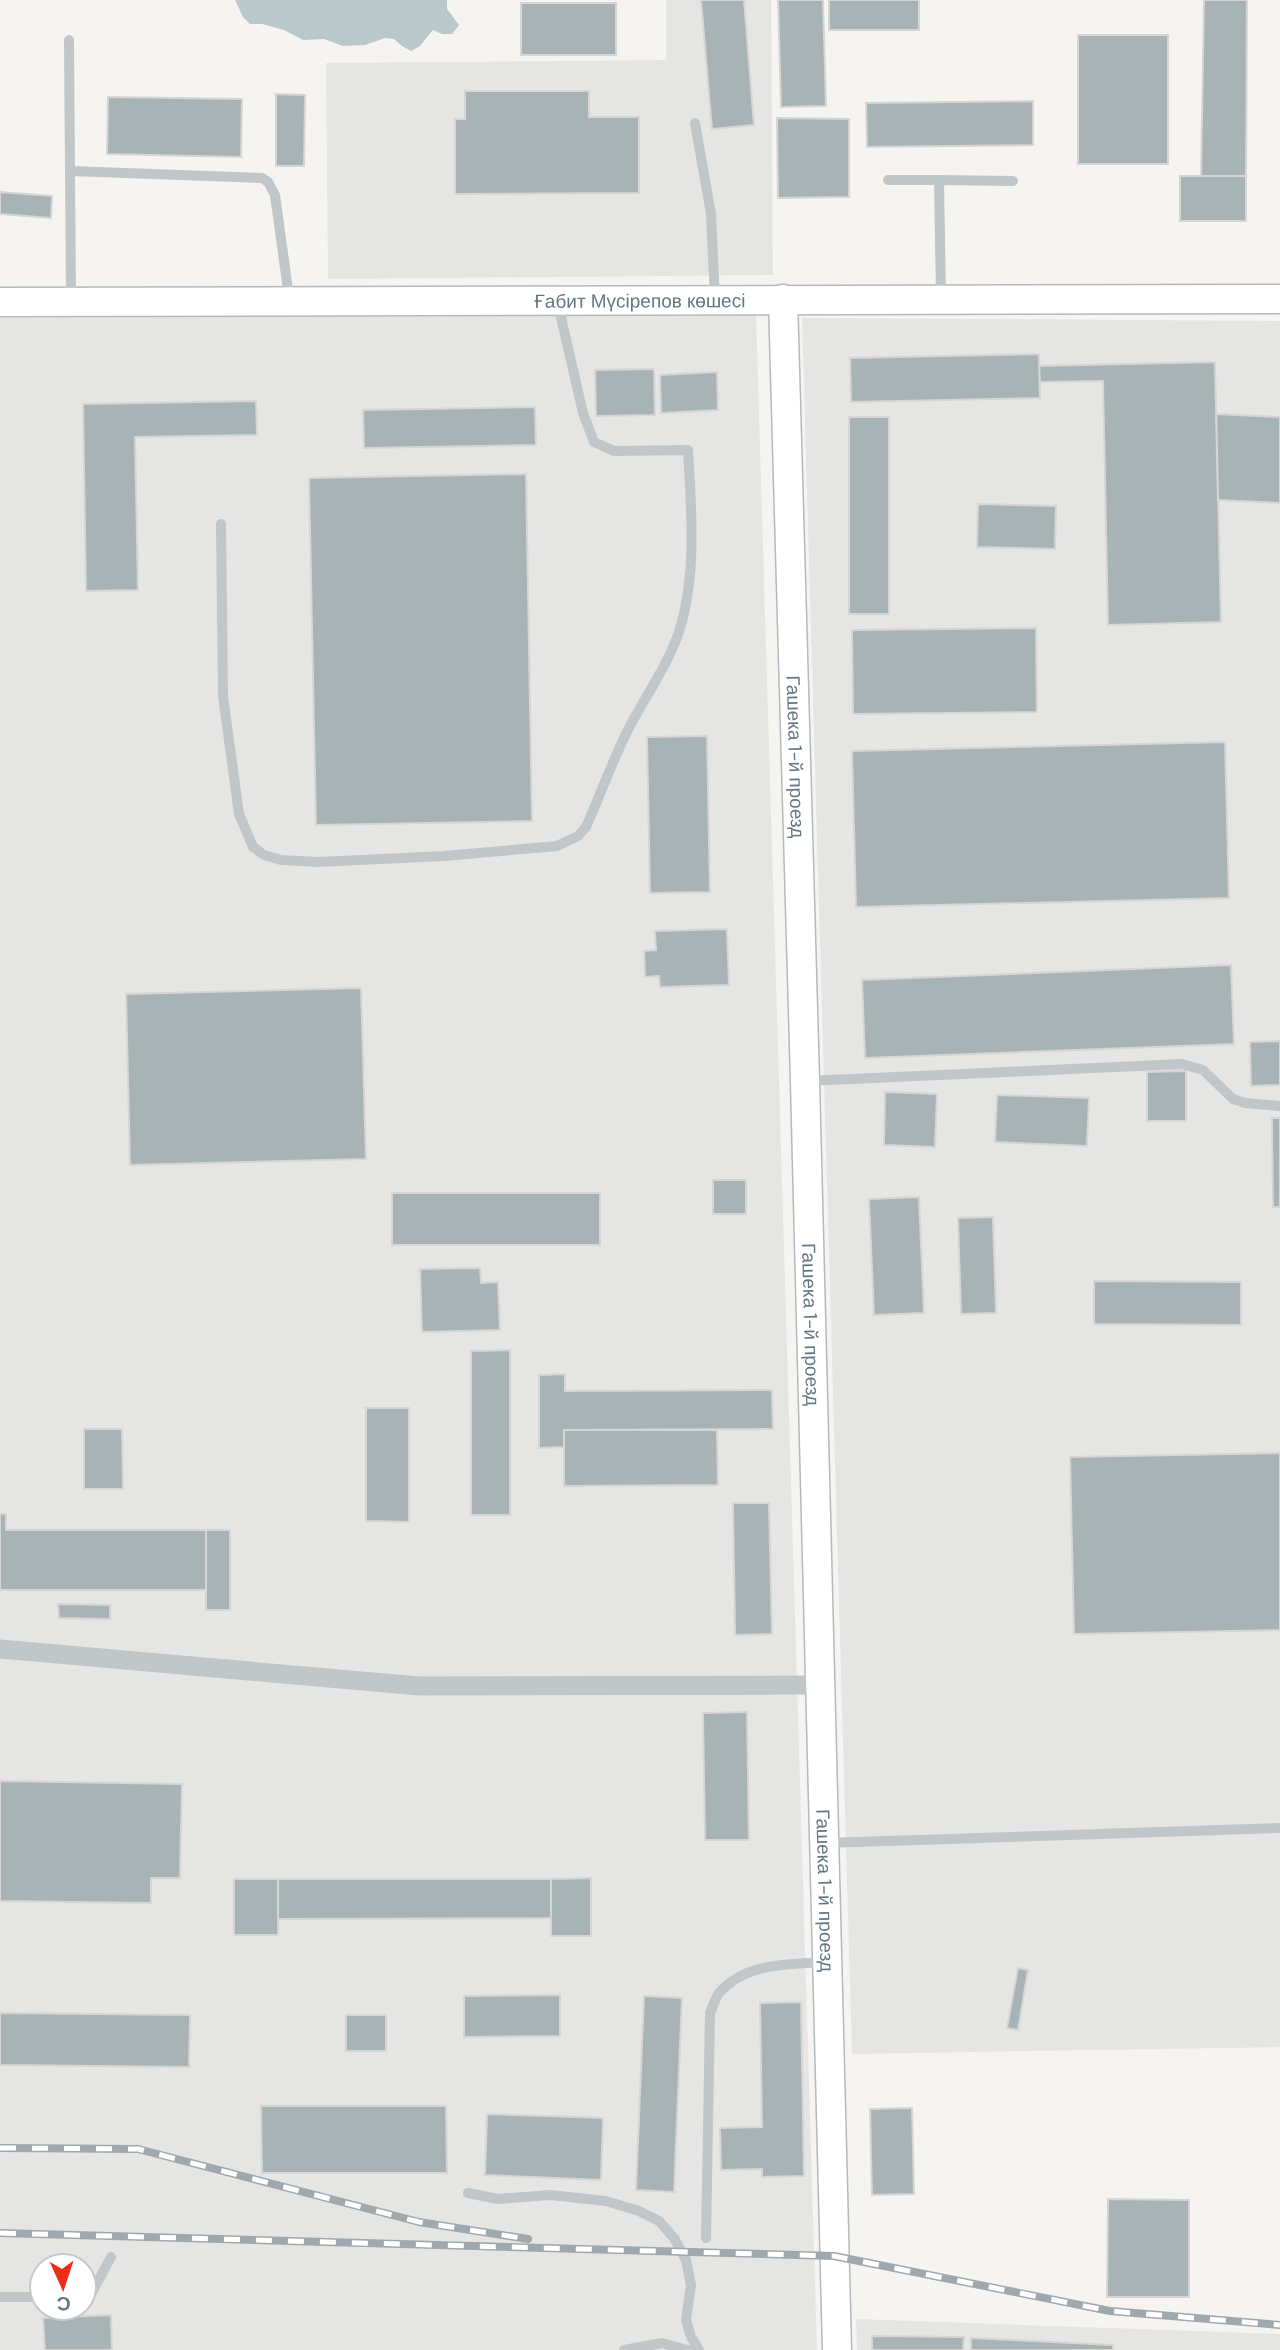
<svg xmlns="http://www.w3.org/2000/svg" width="1280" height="2350" viewBox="0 0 1280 2350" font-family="'DM Sans',sans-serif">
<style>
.built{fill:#e5e6e4;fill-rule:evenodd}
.water{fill:#b8c8cb}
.building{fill:#a8b3b6;stroke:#d6d5d3;stroke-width:2}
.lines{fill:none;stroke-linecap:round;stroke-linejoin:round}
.secondary-casing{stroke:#b3babd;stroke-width:31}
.lane{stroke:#c1c6c8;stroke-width:10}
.street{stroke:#c1c6c8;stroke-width:19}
.secondary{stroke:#fff;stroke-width:28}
.rail-casing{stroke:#9fa8ac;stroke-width:8}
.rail{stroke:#fff;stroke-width:5;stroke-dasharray:16;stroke-linecap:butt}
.labels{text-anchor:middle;stroke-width:7;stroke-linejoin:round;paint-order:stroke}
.street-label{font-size:19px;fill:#617983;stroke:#fff}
</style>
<rect width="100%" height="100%" fill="#f5f4f0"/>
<path class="built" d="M666,0h105l2,275 -445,4 -2,-216 340,-3z
M756,313l61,2037h-817v-2032zM42,2266h42v42h-42z
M802,318l478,3v1726l-428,7z
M856,2319l424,15v16h-423z"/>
<path class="water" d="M235,0h212v9l12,16 -7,9h-10l-9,-4 -13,16 -9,5 -9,-5 -8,-7 -9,-1 -20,7 -22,1 -19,-7 -21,1 -19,-10 -22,-6h-12l-7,-7z"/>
<path class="building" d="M701,0h43l10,125 -42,4z
M778,0h45l3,106 -45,1z
M829,0h90v30h-90z
M1204,0h43l-1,176h-45z
M521,3h95v52h-95z
M1078,35h90v129h-90z
M465,91h124v26h50v76l-184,1v-75h10z
M276,94l29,1 -1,71h-28z
M108,97l134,2 -1,58 -134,-3z
M1033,101v44l-166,2 -1,-44z
M777,118l72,1v78l-71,1z
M1180,176h66v45h-66z
M0,192l52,4 -1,22 -51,-4z
M1039,354l1,44 -189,4 -1,-44z
M1215,362l6,260 -113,3 -5,-244 -63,1 -1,-16z
M654,369l1,46 -59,1 -1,-46z
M717,372l1,38 -57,3 -1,-38z
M256,401l1,34 -122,2 3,153 -52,1 -3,-187z
M535,407l1,38 -172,3 -1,-38z
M1216,414l64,3v86l-62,-3z
M849,417h40v197h-40z
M526,474l6,347 -216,4 -7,-347z
M978,504l78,2 -1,43 -78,-2z
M1036,628l1,84 -184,2 -1,-84z
M707,736l3,156 -60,1 -3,-156z
M1225,742l4,156 -373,9 -4,-156z
M727,929l2,56 -69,2 -1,-11 -14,1 -1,-26 12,-1 -1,-19z
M1231,965l3,79 -369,14 -3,-78z
M361,988l5,171 -236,6 -4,-171z
M1280,1041v44l-29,1 -1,-44z
M1186,1071v50h-39v-49z
M885,1092l52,2 -2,53 -51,-2z
M997,1095l92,3 -2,48 -92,-4z
M1272,1118h8v89h-7z
M713,1180h33v34h-33z
M392,1193h208v52h-208z
M919,1197l5,116 -50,2 -5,-116z
M993,1217l3,96 -35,1 -3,-96z
M480,1268l1,15 17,-1 2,48 -78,2 -2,-63z
M1094,1281l147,1v43l-147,-1z
M510,1350v165h-39v-164z
M565,1374v17l207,-1 1,39 -209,1v17l-25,1v-73z
M366,1408h43v114l-43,-1z
M84,1429h38l1,60h-39z
M564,1430h153l1,55 -154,1z
M1280,1453v177l-206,4 -4,-177z
M733,1503h36l3,131 -37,1z
M0,1514h6v16h200v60h-206z
M206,1530h24v80h-24z
M58,1604l52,1v14l-51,-1z
M747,1712l2,128h-44l-2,-127z
M0,1781l182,3 -2,94h-29v25l-151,-2z
M591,1878v58h-40v-57z
M234,1879h44v56h-44z
M278,1879h273v39l-273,1z
M1018,1968l10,2 -10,60 -11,-2z
M560,1995v41l-96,1v-41z
M644,1996l38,2 -8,194 -38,-2z
M801,2002l3,174 -42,1v-8l-41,1 -1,-42 42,-1 -2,-124z
M0,2013l190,2 -1,52 -189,-2z
M346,2015h40v36h-40z
M261,2106h185l1,67h-185z
M912,2108l2,86 -42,1 -2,-86z
M487,2114l116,4 -2,62 -116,-5z
M1108,2199l81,1v97h-82z
M111,2315l1,35h-67l-2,-32z
M872,2336l92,1 -1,13h-91z
M971,2338l142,7v5h-142z"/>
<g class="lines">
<g class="secondary-casing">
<g id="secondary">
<path id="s1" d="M783,299l22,782 32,1269"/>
<path id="s2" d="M0,302l1280,-3"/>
</g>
</g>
<path class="lane" d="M69,40l2,261
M695,123l16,91 4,85
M70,171l192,7 6,4 7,13 14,102
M888,180h51
M941,298l-2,-118 74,1
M221,524l2,172 16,118 14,33 11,8 17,5 37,2 126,-6 113,-10 21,-10 8,-9c14,-31 25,-63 40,-93 18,-37 44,-70 55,-109 16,-56 10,-119 7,-175l-74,1 -20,-9 -11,-29 -25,-109
M806,1081l376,-17 21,6 30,29 12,4 35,3
M825,1843l455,-15
M468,2193l30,6 52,-4 56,6 33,10 20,10 15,17 12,22 5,25 -5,35 5,17 8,13
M706,2238l4,-225c3,-6 5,-15 9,-20 27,-31 68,-28 105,-31
M0,2297h42
M84,2298h5l22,-41
M624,2350l38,-7 26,7"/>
<path class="street" d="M0,1649l419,37 401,-1"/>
<use href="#secondary" class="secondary"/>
<g class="rail-casing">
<path id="rail" d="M0,2148l138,1 281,73 109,17
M0,2233l834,23 276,55 170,14"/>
</g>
<use href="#rail" class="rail"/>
</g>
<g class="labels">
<g class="street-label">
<text dy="7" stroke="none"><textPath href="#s2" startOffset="640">Ғабит Мүсірепов көшесі</textPath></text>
<text dy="7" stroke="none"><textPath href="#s1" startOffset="458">Гашека 1-й проезд</textPath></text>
<text dy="7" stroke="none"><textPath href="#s1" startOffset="1026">Гашека 1-й проезд</textPath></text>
<text dy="7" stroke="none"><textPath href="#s1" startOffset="1592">Гашека 1-й проезд</textPath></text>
</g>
</g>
<g transform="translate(63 2287) rotate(177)"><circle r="33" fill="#ffffff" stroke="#c0c9cd" stroke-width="2"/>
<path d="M0-5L12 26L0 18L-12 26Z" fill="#ee2b16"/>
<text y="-10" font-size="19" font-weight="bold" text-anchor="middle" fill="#617983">С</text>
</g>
</svg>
